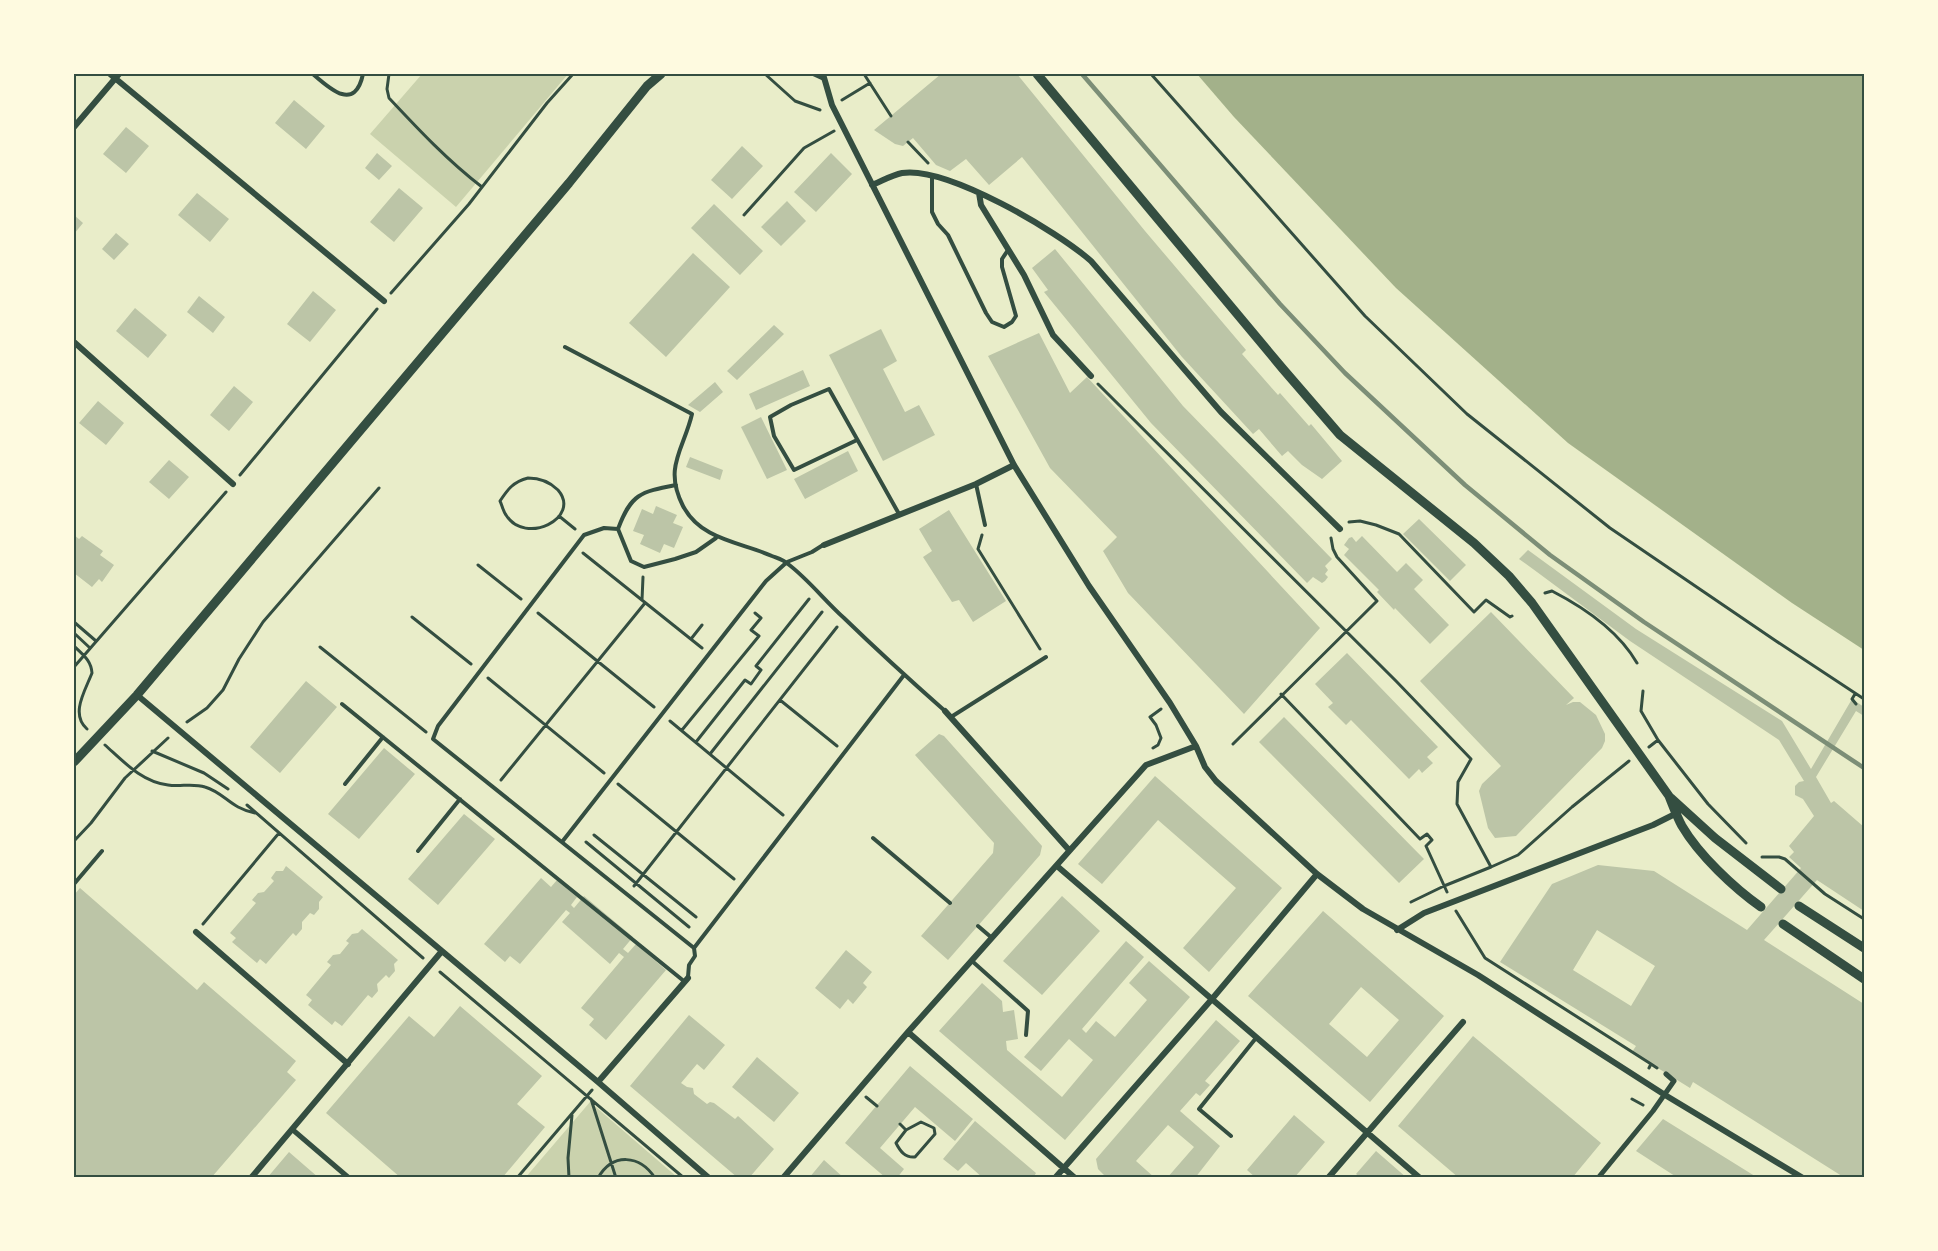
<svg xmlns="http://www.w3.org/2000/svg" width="1938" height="1251" viewBox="0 0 1938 1251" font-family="Poppins,sans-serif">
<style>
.green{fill:#cad2ad}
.water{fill:#a3b18a}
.building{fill:#bcc5a7;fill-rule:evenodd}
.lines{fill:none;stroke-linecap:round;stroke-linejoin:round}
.path{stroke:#344e41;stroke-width:3}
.service{stroke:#344e41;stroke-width:4}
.pedestrian{stroke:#344e41;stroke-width:5}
.minor{stroke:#344e41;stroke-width:6}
.tertiary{stroke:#344e41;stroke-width:9}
.rail{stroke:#7c8e77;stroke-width:4.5}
.neatline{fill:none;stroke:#344e41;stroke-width:2}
</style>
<rect width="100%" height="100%" fill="#e9edc9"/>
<path class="green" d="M422,74h146l-112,133 -86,-73z
M590,1102l87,75 -152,1z"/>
<path class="water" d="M1197,74h667v576l-72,-47 -224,-160 -172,-155 -162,-171z"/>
<path class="building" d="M941,74h76l128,157 101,119 -4,4 36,41 2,-2 29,33 2,-2 31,37 -20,18 -20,-14 -14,-14 -6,5 -23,-27 -6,5 -71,-77 -160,-200 -33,28 -23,-26 -16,12 -14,-6 -23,-27 -10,8 -8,-2 -21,-14z
M294,100l31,26 -19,23 -31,-26z
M126,127l23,19 -23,27 -23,-19z
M742,146l21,20 -31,33 -21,-19z
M377,153l15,13 -13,14 -14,-12z
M831,153l21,21 -36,38 -22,-20z
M399,188l24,20 -29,34 -24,-20z
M197,193l32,26 -19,23 -32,-27z
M787,201l19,20 -25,25 -20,-19z
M714,204l49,47 -23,24 -49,-47z
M74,215l9,8 -9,11z
M116,233l13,11 -15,16 -12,-11z
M1055,249l128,157 149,153 -7,7 3,4 -3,4 3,3 -3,4 -3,2 -9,-6 -6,6 -156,-160 -107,-131 4,-2 -16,-22z
M693,253l37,34 -64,70 -37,-34z
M313,291l23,19 -26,32 -23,-18z
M199,296l26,21 -12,16 -26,-21z
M135,308l32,27 -19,23 -32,-27z
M774,325l10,9 -47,46 -10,-9z
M881,329l16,32 -14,8 22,43 14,-7 16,30 -52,26 -54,-106z
M1039,333l31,60 17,-16 233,251 -76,86 -116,-121 -25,-42 14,-14 -67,-69 -62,-112z
M803,370l7,16 -54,24 -7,-16z
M715,382l8,10 -23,20 -12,-7z
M234,386l19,16 -24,29 -19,-16z
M98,401l26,22 -18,22 -27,-22z
M761,417l26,53 -20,9 -26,-52z
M848,451l10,20 -53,28 -11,-20z
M690,457l33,13 -3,10 -34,-13z
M169,460l20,17 -20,22 -20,-17z
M656,506l21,9 -4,8 10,4 -9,21 -10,-4 -4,9 -20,-9 4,-9 -11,-4 9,-22 11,5z
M949,510l57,91 -33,21 -14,-22 -7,2 -29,-45 9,-6 -13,-22z
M1419,519l47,46 -16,16 -47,-47z
M74,535l5,4 3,-3 21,15 -3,4 14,10 -12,17 -3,-3 -7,8 -18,-14z
M1362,536l35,36 9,-9 17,17 -9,9 35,36 -19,19 -35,-36 -1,2 -17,-18 2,-2 -35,-35 5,-6 -5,-4 5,-7 3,-1 4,5z
M1528,550l108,79 146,92 29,48 41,-70 12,8v9l-8,-5 -40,66 15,26 3,-2 30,26v84l-47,-31 -53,60 100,64v174h-19l-152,-96 -3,6 -58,-36 4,-6 -136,-84 52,-78 46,-19 56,6 93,59 54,-62 -12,-11 5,-5 -5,-6 25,-30 -11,-17 -8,-4v-9l4,-4 5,-1 -25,-41 -149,-99 -93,-69 -18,-13zM1597,930l58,36 -24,40 -58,-36z
M1491,612l83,86 -8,7 7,-3h7l16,13 9,19v7l-3,7 -86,88 -21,2 -7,-10 -9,-37 3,-7 19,-18 -81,-85z
M1347,653l91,94 -11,10 6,6 -11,10 -3,-4 -10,10 -58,-59 -5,5 -18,-18 5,-4 -18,-19z
M306,681l31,26 -57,66 -30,-26z
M1284,717l140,142 -25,24 -140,-141z
M939,734l5,2 98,110 -2,9 -92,105 -27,-24 72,-83 1,-10 -79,-88z
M384,748l31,26 -56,65 -31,-25z
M1155,776l127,112 -73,84 -26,-24 53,-60 -78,-68 -56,64 -24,-20z
M464,814l31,25 -57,66 -30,-26z
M286,866l37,31 -4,5v7l-5,6 -4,-2 -8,9v7l-6,7 -3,-3 -27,31 -6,-5 -3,4 -25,-21 4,-4 -6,-5 26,-30 -4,-3 6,-7 6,-1 10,-11 -3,-3 5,-7h7z
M541,878l10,9 6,-7 20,17 -6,8 3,3 10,-12 49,41 -10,12 5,4 8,-9 30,26 -60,70 -17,-15 5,-6 -13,-11 43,-51 -5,-4 -9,11 -48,-42 8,-9 -4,-3 -46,54 -10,-8 -5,6 -21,-18z
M80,888l117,102 7,-8 92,79 -9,11 9,8 -85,98h-137v-283z
M1062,896l38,35 -58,64 -39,-34z
M1323,911l121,105 -74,86 -122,-106zM1361,987l38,33 -32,37 -38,-33z
M362,929l36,31 -4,4 1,7 -6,7 -3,-3 -9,9 1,7 -6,7 -4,-3 -26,31 -7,-5 -3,4 -24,-20 4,-5 -6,-5 25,-30 -4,-3 6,-7 7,-1 9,-11 -3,-2 6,-7 6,-1z
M1126,941l18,16 -62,72 4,4 10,-12 19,16 32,-37 -18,-17 20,-22 41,36 -125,143 -126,-109 43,-48 20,18 1,11 11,-2 4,29 -12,2 1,9 55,47 31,-37 -24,-21 -28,32 -17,-14z
M846,950l26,22 -9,11 4,4 -14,17 -5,-5 -8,10 -25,-21z
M460,1006l82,70 -25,28 28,23 -43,51h-101l-75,-65 83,-97 25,21z
M689,1015l36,30 -21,25 -7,-6 -16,19 6,4 6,1 1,6 13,10 3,-2 4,1 21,16 3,-3 36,33 -25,29h-11l-108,-92z
M1216,1020l24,21 -35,40 5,4 -10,11 -4,-3 -16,18 40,35 -25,32h-28l27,-31 -26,-22 -32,36 19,17h-48l-9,-9 -2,-10z
M1473,1036l128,107 -29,35h-113l-61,-52z
M757,1057l42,36 -25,29 -42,-35z
M910,1066l63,53 -18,22 -40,-34 -35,41 24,21 -7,9h-11l-41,-35z
M1294,1115l31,27 -31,36h-38l-9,-8z
M1663,1119l95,59h-80l-42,-27z
M975,1121l61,52 -3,5h-50l-17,-15 -8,8 -15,-12z
M1376,1151l31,27h-46l-5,-4z
M289,1152l30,26h-52z
M824,1160l20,18h-35z"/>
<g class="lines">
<path class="path" d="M389,74l-2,15 2,9c29,31 59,63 93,89
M765,74l30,27 25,9
M864,74l27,42
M1151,74l214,242 102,98 143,114 166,113 88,58
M842,100l28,-17
M908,142l20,21
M744,215l60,-67 30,-17
M391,293l78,-89 78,-101 26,-29
M1098,384l298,297 75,78 -13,23 -1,22 34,63 27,-12 54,-48 57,-46
M240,475l137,-166
M528,478c12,0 21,3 30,12 24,28 -33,56 -52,25 -3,-4 -4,-10 -6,-14 8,-12 13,-19 28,-23z
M559,516l16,13
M1349,522l11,-1 16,4 23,9 75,78 12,-12 24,17 2,-1
M982,535l-4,14 62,100
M583,553l119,95
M478,565l43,34
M1545,593l7,-2c33,17 66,39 85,72
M642,600l1,-23
M538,613l116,94
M412,617l59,47
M74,622l22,19
M74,633l16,15
M691,639l11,-14
M74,646c9,9 17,14 18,27 -7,18 -22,41 -5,56
M320,647l106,85
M74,667l152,-175
M488,678l116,95
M1643,691l-2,20 17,29 50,64 38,39
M1281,694l139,145 7,-5 5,6 -6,6 21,46
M1855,694l-3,5 4,5
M780,700l57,46
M670,721l113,94
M187,722l20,-14 16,-18 16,-31 24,-37 116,-134
M682,730l77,-94 -8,-6 10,-12 -6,-5
M696,742l49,-62 6,4 10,-14 -5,-4 53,-67
M1233,744l144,-143 -40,-44 -4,-8 -2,-11
M105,745c19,17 37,37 63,40 12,2 25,-2 37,2 20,6 25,21 50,26
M1649,747l9,-7
M1153,748l5,-3 3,-7 -5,-13 -6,-8 11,-8
M152,751l52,22 24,16
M710,754l112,-142
M501,780l144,-177
M618,784l116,95
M247,805l176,153
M594,835l102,82
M74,841l17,-18 34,-45 43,-40
M586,842l103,85
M1762,857h17l6,2 40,35 39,25
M634,886l203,-259
M1411,902l33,-16 47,-19
M1456,911l29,47 166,106
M203,924l76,-91
M440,972l244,206
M1649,1068l2,-4 6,4
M866,1097l11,9
M591,1099l25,79
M1632,1099l11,6
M900,1124l6,6 15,-8 13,6 1,6 -20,23c-10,1 -15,-6 -19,-14l10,-13
M519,1176l10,2
M517,1178l75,-88
M569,1178l-1,-20 4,-43
M598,1178c15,-26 42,-23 57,0"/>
<path class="service" d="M313,74c17,15 42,38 50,0
M813,74l11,5
M932,177v35l6,12 10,11 38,78 6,9 12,5 8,-5 4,-6 -14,-49v-8l6,-9
M565,347l127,67c-8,35 -29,53 -9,92 18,34 57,36 89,50 5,2 12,4 16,8 20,15 37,37 56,54 33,32 67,63 101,93
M857,440l-63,30 -20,-34 -4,-19 21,-12 38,-16 70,125
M976,484l9,41
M676,485c-36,7 -45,9 -58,44l13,32 13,6 31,-8 21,-7 20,-14
M618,529l-14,-1 -20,7 -146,191 -5,13 261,209
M342,704l343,278
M951,717l95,-60
M345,784l38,-47
M873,838l77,65
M562,842l204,-261 21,-19 25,-10 11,-7
M418,851l42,-52
M74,884l28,-33
M978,926l14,12
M972,961l56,50 -2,24
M688,977l1,-12 6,-9 -1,-8 210,-273
M1231,1136l-32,-27 57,-71"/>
<path class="pedestrian" d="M293,1130l56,48
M1598,1178l55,-67 21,-30 -8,-7"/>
<path class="minor" d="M110,74l274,227
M823,74l9,31 182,360 75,121 81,117 26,43 9,21 11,14 101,93 46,35 115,66 187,120 138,83
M74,127l45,-53
M872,185c10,-4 20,-10 30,-12 45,-7 155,58 189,88l130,151 119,117
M979,193l2,12 43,70 29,60 38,41
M74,342l159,142
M824,545l152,-61 38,-19
M137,695l461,387 111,96
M945,711l124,139
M1057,866l363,312
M1397,930l27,-17 229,-88 24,-12
M196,932l152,132
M908,1032l167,146
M598,1082l90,-104
M251,1178l191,-227
M783,1178l125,-146 238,-267 50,-19
M1055,1178l157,-179 105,-125
M1328,1178l135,-156"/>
<path class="tertiary" d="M1037,74l246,295 57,66 134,108 35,33 23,27 137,193c4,10 8,21 13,30 17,29 52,62 79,81
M74,762l63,-67 432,-512 78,-97 14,-12
M1671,798l44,40 66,51
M1799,906l65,42
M1783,924l81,55"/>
<path class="rail" d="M1082,74l198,230 65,69 120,112 85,70 94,67 220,146"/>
</g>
<rect width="1938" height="1251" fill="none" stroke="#fefae0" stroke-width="150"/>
<rect x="75" y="75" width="1788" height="1101" class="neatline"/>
</svg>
